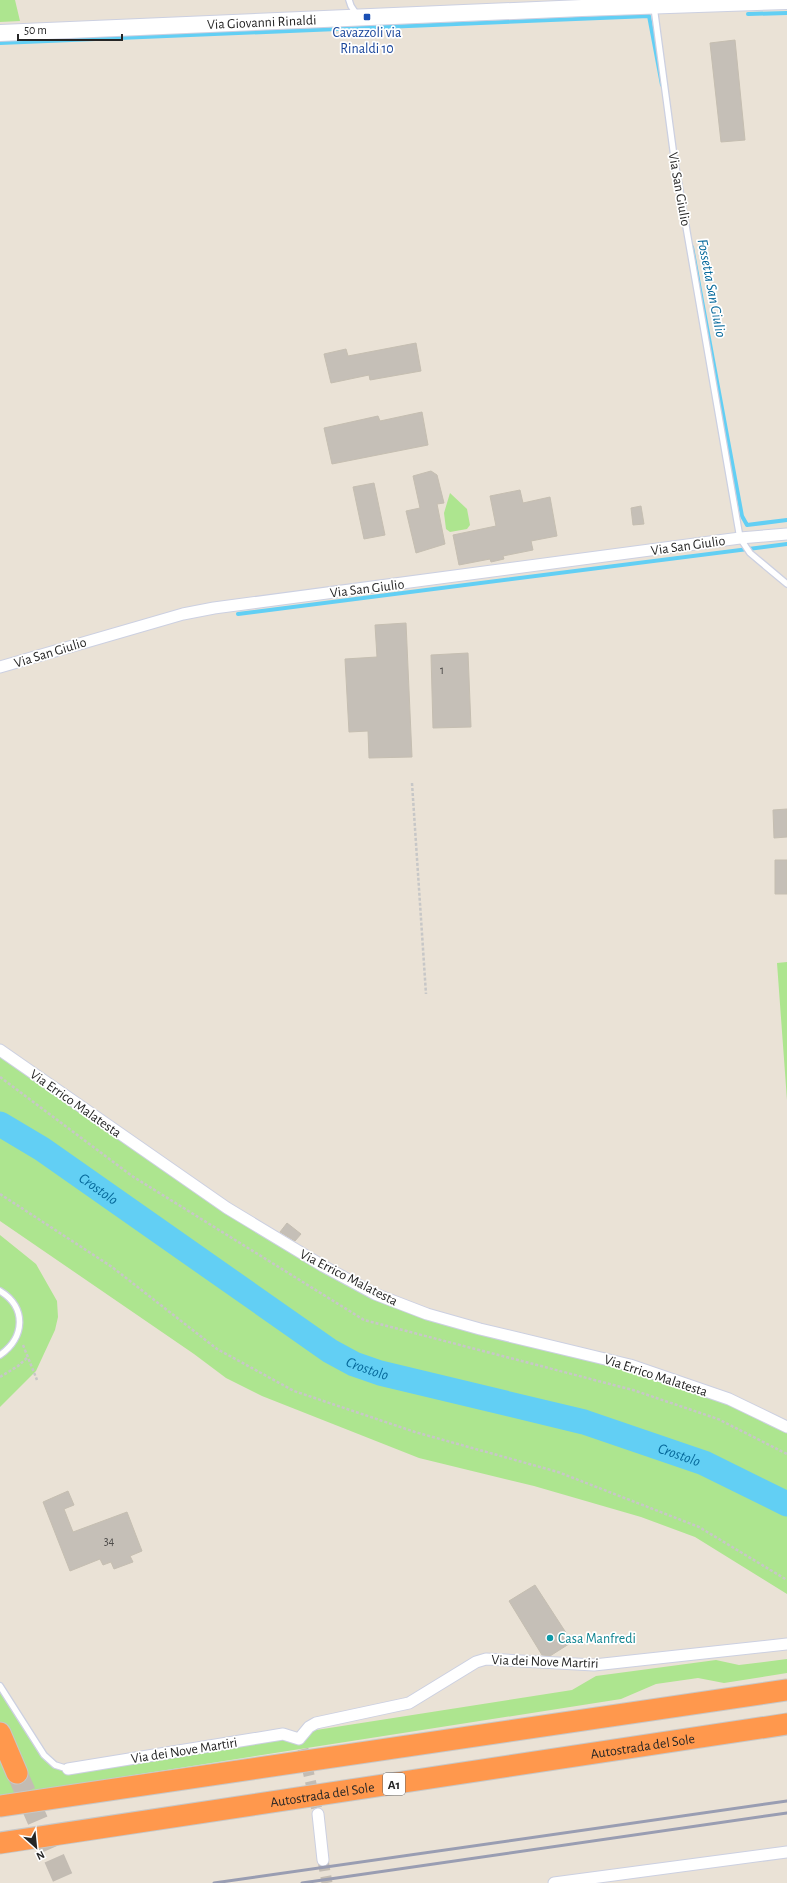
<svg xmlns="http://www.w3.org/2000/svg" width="787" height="1883" viewBox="0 0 787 1883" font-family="'Alegreya Sans',sans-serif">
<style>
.green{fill:#ade58f}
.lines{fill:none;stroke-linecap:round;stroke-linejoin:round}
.stream{stroke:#62cff4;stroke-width:4}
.river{stroke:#62cff4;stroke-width:25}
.building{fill:#c5bfb7;stroke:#c5beb1}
.street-tunnel{stroke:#c3bcb3;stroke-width:11;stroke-dasharray:11 5.5;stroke-linecap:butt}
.highway-tunnel{stroke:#c3bcb3;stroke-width:21;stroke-dasharray:21 10;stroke-linecap:butt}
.lane-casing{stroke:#ccd0e1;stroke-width:8}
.street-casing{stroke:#ccd0e1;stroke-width:13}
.secondary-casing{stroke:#ccd0e1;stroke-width:18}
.highway-casing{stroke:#c7c7c7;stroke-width:23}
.path{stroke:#c7c7c7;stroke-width:2.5;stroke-dasharray:3 2;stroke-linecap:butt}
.lane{stroke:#fff;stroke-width:5.5}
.street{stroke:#fff;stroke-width:11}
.secondary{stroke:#fff;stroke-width:16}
.highway{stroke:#ff984d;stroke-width:21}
.rail{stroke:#999db2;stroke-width:3}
.transit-dot{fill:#1a4fb4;stroke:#fff;stroke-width:1.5}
.culture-dot{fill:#0f9aa8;stroke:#fff;stroke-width:1.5}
.labels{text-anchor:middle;stroke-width:3.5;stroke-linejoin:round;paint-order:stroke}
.number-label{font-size:12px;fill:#4e4c4a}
.shield{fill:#fff;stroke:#676767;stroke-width:1}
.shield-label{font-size:13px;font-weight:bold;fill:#262626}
.street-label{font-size:14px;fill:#262626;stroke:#fff}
.transit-label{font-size:14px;fill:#164399;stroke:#fff}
.culture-label{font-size:14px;fill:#0d838f;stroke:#fff;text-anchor:start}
.water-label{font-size:15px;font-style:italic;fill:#06699b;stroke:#fff}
</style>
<rect width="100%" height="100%" fill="#eae2d6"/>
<path class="green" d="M0,0h15l5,21 -20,1z
M450,493l17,16 3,16 -3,4 -17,3 -4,-3 -2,-16z
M787,962v138l-10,-137z
M0,1053l231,161 146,84 318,90 92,42v164l-92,-57 -54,-20 -107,-31 -115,-28 -157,-62 -36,-18 -32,-24 -194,-133z
M0,1235l36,29 21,37 1,16 -3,13 -19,41 -36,36z
M787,1659v14l-63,10 -26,-5 -42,6 -35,15 -621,97v-110l55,79 13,4 504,-79 24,-14 120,-16 23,5z"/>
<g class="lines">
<path class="stream" d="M748,14l39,-1
M0,43l649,-27 13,69
M692,247l50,269 5,9 40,-5
M238,614l549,-70"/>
<path class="river" id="s1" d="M0,1124l42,25 288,202 24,13 26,9 204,49 120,41 83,41"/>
</g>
<path class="building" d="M735,40l10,100 -24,2 -11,-99z
M416,343l5,28 -51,9 -1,-5 -38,8 -7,-29 22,-5 2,7z
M422,412l6,33 -96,19 -8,-36 54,-12 2,5z
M431,471l6,4 7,28 -7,1 8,40 -29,9 -10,-42 14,-3 -7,-32z
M374,483l11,52 -21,4 -11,-52z
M520,490l3,13 27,-6 7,39 -26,5 2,9 -30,6 1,3 -13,3 -1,-3 -31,6 -6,-30 43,-9 -6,-30z
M641,506l3,18 -11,1 -2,-17z
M406,623l6,134 -43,1 -1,-27 -19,1 -4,-73 32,-2 -2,-32z
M468,653l3,74 -38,1 -2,-73z
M787,809v28l-13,1 -1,-28z
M775,860h12v34h-12z
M287,1223l14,11 -6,7 -15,-9z
M68,1491l6,14 -10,4 9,23 54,-20 15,39 -12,5 3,6 -19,7 -3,-7 -8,3 -3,-6 -30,12 -27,-69z
M535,1585l37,57 -22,14 -8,-1 -33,-54z"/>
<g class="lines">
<path class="street-tunnel" d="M303,1749l15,65
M323,1860l4,23"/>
<path class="highway-tunnel" d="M17,1773l48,110"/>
<g class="lane-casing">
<path id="lane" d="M349,0l2,6 6,9
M654,7l20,150 66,381 10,15 37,31
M0,1291c27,16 25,47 0,64
M0,1686l44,69 11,10 13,4"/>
</g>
<g class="street-casing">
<path id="street" d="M0,667l183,-53 31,-6 526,-70 47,-4
M0,1050l227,158 96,58 52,28 52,20 53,15 150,36 99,34 58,28
M299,1739l10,-12 7,-4 93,-20 67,-41 10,-3 108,6 193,-21
M68,1769l215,-35 16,5
M318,1814l5,46
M554,1883l233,-31"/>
</g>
<g class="secondary-casing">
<g id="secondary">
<path id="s2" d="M0,33l582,-25 205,-7"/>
</g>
</g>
<g class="highway-casing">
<g id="highway">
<path d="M0,1733l17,40"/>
<path d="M0,1806l787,-116"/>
<path id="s3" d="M0,1843l787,-119"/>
</g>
</g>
<path class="path" d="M412,783l14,211
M0,1077l132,99 232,144 269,70 85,29 69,35
M0,1194l112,73 105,82 77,42 121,41 143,40 141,55 88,53
M23,1345l14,35
M0,1377l18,-11 10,-9"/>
<use href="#lane" class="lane"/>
<use href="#street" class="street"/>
<use href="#secondary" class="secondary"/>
<use href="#highway" class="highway"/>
<path class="rail" d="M214,1883l573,-82
M302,1883l485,-70"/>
</g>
<rect class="transit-dot" x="363" y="13" width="8" height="8" rx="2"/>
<circle class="culture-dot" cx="550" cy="1638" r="4"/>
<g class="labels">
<g class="number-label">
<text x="442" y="674">1</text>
<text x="109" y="1545">34</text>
</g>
<rect class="shield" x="383" y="1773" width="22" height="22" rx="3"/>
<g class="shield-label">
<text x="394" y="1789">A1</text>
</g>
<g class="street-label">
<text dy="5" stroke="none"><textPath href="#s2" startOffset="262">Via Giovanni Rinaldi</textPath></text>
<text transform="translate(680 189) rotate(80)" y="5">Via San Giulio</text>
<text transform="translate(688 545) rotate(-8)" y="5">Via San Giulio</text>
<text transform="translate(367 588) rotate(-7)" y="5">Via San Giulio</text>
<text transform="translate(50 652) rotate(-17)" y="5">Via San Giulio</text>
<text transform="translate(76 1103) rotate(35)" y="5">Via Errico Malatesta</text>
<text transform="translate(349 1277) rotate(27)" y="5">Via Errico Malatesta</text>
<text transform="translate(656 1375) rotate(18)" y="5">Via Errico Malatesta</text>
<text transform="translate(545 1661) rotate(2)" y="5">Via dei Nove Martiri</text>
<text dy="5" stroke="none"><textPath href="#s3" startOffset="650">Autostrada del Sole</textPath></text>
<text transform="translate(184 1750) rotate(-9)" y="5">Via dei Nove Martiri</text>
<text dy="5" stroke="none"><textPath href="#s3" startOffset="326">Autostrada del Sole</textPath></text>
</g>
<g class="transit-label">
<text x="367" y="37">Cavazzoli via<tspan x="367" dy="16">Rinaldi 10</tspan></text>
</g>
<g class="culture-label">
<text x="558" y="1643">Casa Manfredi</text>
</g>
<g class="water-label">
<text transform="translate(712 288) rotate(79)" y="5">Fossetta San Giulio</text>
<text dy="5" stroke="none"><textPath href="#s1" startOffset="118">Crostolo</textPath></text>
<text dy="5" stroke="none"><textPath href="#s1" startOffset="442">Crostolo</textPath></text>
<text dy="5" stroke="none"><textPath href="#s1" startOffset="766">Crostolo</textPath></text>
</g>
</g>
<g transform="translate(36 1847) rotate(153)" stroke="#ffffff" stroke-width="3" paint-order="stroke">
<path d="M0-3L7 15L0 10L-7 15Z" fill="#262626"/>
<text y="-6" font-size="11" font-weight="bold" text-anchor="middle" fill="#262626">N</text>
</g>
<path d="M18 34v6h104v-6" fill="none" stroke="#262626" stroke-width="2"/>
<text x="24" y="34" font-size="12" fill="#262626" stroke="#ffffff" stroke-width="3" paint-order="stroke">50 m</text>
</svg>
